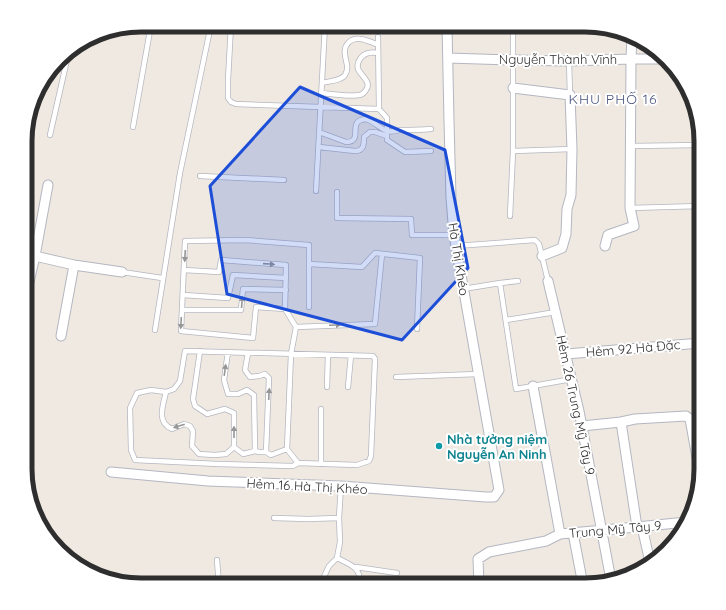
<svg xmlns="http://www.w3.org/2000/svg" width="726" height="610" viewBox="0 0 726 610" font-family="Quicksand,sans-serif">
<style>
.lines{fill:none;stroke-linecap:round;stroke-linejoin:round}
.service-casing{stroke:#b4b7c1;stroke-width:6}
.minor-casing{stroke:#b4b7c1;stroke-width:11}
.service{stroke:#fff;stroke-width:4.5}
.minor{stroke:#fff;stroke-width:9}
.oneway{fill:#969696}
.marked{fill:#1d4ed8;fill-opacity:0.2;stroke:#1d4ed8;stroke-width:3;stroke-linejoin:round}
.culture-dot{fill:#0f9aa8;stroke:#fff;stroke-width:1.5}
.labels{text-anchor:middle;stroke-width:4;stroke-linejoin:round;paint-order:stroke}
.street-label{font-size:13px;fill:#2e2e2e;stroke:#fff}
.culture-label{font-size:13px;font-weight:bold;fill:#0d838f;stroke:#fff;text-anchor:start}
.neighbourhood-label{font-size:14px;letter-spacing:1px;fill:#4d5680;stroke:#fff}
.rim{fill:none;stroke:#2e2e2e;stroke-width:5}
</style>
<rect width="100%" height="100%" fill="#efe9e1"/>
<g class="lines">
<g class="service-casing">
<path id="service" d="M231,25l-3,55v18l3,4 5,2 143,5
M378,37l1,72 8,9v22l18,12 26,-1
M569,61l1,34
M322,83c7,-2 19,-2 23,-8 5,-8 0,-14 0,-21 -1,-5 1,-9 4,-12 8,-7 20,-1 29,3
M321,93c10,1 28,4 38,2 3,0 5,-2 7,-5 6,-8 -5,-14 -8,-21 -2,-7 4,-15 11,-16 3,-1 7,0 9,0
M133,127l18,-102
M319,132l27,10c17,0 3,-18 15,-22 9,-4 18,9 26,11 3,1 9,0 12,-1 11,0 21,0 32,-1
M50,135l19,-84
M631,146l70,-1
M319,147l36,4c9,0 9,-7 9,-14l6,-5h5l12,4
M513,151l59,-2
M200,176l84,4
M316,191l9,-166
M337,192v26l74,1 1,16h42
M630,208l71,-2
M510,216l3,-65v-126
M456,246l79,-6 4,4 9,37
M309,264l53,3 13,-14 45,5 -3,71
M184,270l35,2 2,-12 65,5 -1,44 11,18 -5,27 -4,95 11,14
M122,272l40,6
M500,283l18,-2
M463,289l37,-6 16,106 56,-10
M183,295l45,3 5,-23 53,3
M285,309l-29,-2 -3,31 -72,-7 4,-90 60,-1 64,5v62
M182,310h59l2,-21 43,1
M506,320l50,-8
M296,327l79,-3 7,-70
M155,330l25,-157 31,-148
M185,351l188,5 2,3 -4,97 -2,5 -12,4 -59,-2 -5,3 -75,-2 -83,-4 -4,-10 -1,-42 7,-15 14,-3 15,2 8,-3 6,-8z
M200,351l-7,48 2,7 12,8 18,-5 9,4v34l9,7 12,-3 4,1h7
M228,352l-4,28 4,14h10l9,-4 7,5 1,56
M248,353l-3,17 5,7 9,-1 6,-2 4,4 -3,74 5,3 16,-6
M396,377l82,-3
M327,387l1,-32
M348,387l3,-32
M166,392c-3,14 -10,30 6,37l12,-5 6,2 3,5 -1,15 7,8 16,1 11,-1 8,-7
M321,409v55
M274,518l34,1 31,-1
M337,558c14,7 24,9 23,27
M217,560l2,25
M356,567l41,6
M320,585l9,-19 8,-8 3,-16 -1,-24 2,-32"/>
</g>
<g class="minor-casing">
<path id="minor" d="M448,58l65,2 56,1 62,-2h36
M513,88l57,7 2,54 -1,46 -4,14 -1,25 -4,14 -20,8
M605,246l3,-11 26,-9 -4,-18 1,-149 1,-23
M35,256l39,9 48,7
M548,281l31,130 32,169
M26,295l9,-39 13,-71
M61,336l13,-71
M566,354l135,-11
M533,386l27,148
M621,422l16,105
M582,426l39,-4 14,-3 51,-3 4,3 10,55
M111,472l97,9 133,5 145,11h8l5,-7 -45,-255 -3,-37 -2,-77 -2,-96
M642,527l8,35
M573,533l10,52
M479,585l-1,-26 11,-7 57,-11 14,-7 77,-7 49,-5"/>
</g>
<use href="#service" class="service"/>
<use href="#minor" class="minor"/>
</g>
<defs><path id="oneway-solid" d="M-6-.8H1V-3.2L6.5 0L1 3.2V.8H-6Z"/></defs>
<g class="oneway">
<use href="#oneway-solid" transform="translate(185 256) rotate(93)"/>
<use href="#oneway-solid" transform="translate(269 264) rotate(4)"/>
<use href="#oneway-solid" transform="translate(242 302) rotate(-85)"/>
<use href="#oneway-solid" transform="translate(181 323) rotate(93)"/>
<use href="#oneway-solid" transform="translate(335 325) rotate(-2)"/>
<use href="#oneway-solid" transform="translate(225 370) rotate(-82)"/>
<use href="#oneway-solid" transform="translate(269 394) rotate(-87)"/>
<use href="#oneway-solid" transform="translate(179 426) rotate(163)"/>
<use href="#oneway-solid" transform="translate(234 432) rotate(-90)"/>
</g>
<path class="marked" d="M300,87l145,63 23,118 -66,72 -175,-46 -17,-108z"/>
<circle class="culture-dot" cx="439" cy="446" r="4"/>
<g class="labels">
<g class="street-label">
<text x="558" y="64">Nguyễn Thành Vĩnh</text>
<text transform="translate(459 259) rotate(81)" y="5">Hà Thị Khéo</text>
<text transform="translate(633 348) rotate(-5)" y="5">Hẻm 92 Hà Đặc</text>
<text transform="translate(576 405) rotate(78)" y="5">Hẻm 26 Trung Mỹ Tây 9</text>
<text transform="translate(307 486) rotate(3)" y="5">Hẻm 16 Hà Thị Khéo</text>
<text transform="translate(615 529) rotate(-5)" y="5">Trung Mỹ Tây 9</text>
</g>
<g class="culture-label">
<text x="447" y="444">Nhà tưởng niệm<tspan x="447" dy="15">Nguyễn An Ninh</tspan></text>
</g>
<g class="neighbourhood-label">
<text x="613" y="104">KHU PHỐ 16</text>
</g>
</g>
<path d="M0 0H726V610H0ZM141 32H585A109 109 0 0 1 694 141V469A109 109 0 0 1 585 578H141A109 109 0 0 1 32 469V141A109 109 0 0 1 141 32Z" fill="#fff" fill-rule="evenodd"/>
<path class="rim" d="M141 32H585A109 109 0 0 1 694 141V469A109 109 0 0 1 585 578H141A109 109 0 0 1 32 469V141A109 109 0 0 1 141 32Z"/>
</svg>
